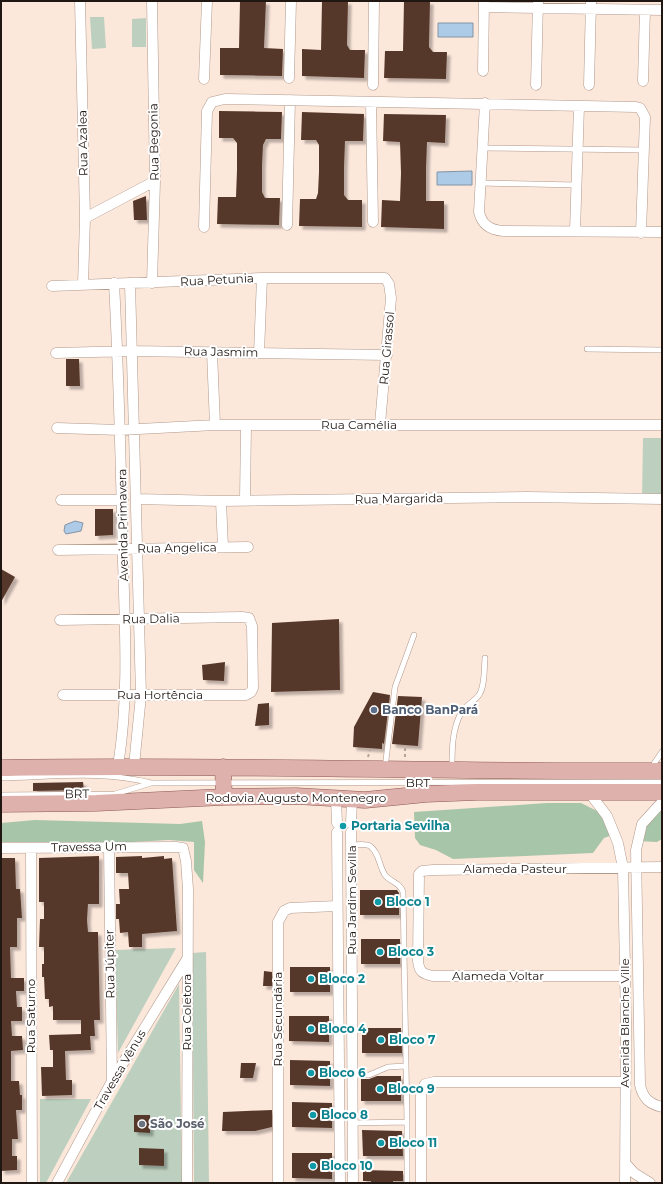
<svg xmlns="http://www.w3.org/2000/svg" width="663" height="1184" viewBox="0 0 663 1184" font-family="Montserrat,sans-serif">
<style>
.green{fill:#bdd0bf}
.forest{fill:#a7c5a9}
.water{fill:#adcae6;stroke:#8394a6}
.building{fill:#57392a;filter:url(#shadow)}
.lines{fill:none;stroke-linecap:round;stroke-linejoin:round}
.lane-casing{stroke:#b1998b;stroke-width:6}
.street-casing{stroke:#b1998b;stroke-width:11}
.primary-casing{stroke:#8d5952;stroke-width:17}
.path{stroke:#b4a39a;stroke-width:2;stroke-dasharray:3 3;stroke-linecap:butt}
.lane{stroke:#fff;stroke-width:5}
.street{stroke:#fff;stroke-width:10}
.primary{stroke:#deb1ac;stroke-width:16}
.service-dot{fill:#5c6f8a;stroke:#fff;stroke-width:1.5}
.culture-dot{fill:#0f9aa8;stroke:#fff;stroke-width:1.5}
.worship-dot{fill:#6b7280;stroke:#fff;stroke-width:1.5}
.labels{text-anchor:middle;stroke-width:4;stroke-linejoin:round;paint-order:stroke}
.street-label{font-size:12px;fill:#201712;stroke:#fff}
.service-label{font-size:12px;font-weight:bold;fill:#4e5e75;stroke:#fff;text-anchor:start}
.culture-label{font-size:12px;font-weight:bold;fill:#0d838f;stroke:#fff;text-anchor:start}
.worship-label{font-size:12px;font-weight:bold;fill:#5b616d;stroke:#fff;text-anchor:start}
</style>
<defs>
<filter id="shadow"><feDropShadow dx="3.5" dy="3.5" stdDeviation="1" flood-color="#0004"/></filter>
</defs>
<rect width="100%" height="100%" fill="#fce7db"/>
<path class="green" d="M90,17h14l2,31 -14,1z
M146,18v29h-14v-28z
M643,438h19v60h-20z
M176,948l-58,105 -3,-103z
M206,952l3,231h-15l-2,-230z
M179,984l3,199h-116z
M40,1099h51l-45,84h-6z"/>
<path class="forest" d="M547,803h34l26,13 8,18 -11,4 -11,15 -140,6 -17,-9 -16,-5 -5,-7 -1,-26z
M662,803v36l-5,3 -20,-1 5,-17z
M35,820l145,4 22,-3 3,21 -2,41 -9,-13v-28l-25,-2 -37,2h-131v-19z"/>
<path class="water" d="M438,23h35v14h-35z
M472,171v14h-35v-13z
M75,521l8,2 -2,8 -15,3 -2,-3 1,-6z"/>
<path class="building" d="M240,1h26l-2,47 19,1 -1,27 -62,-1v-27h19z
M322,1h26l-1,44 3,5h15l-1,28 -62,-2v-27l19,1z
M404,1h26l-1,46 4,5h14l-1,27 -62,-1 1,-27h18z
M219,111l63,1 -1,27h-15l-3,6 -1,21v26l3,6h15l-1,27 -62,-1 1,-27h18l1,-27v-27l-4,-5h-14z
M302,112l62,2 -1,27h-18l-1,27v27l4,5h14v27l-63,-1 1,-27h16l2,-6 1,-21v-27l-3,-5h-15z
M384,114l62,1 -1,28 -18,-1 -1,27v32h18v28l-63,-2 1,-27 18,1 1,-28 -1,-31 -17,-1z
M146,196l1,24h-13l-1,-19z
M66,359h13l1,27h-14z
M95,509h18v26l-18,1z
M1,569l14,8 -14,25z
M339,619l1,71 -69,2 1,-69z
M225,662l-1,19 -21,-1 -1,-15z
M373,692l17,3 -6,49 -2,-1v6l-29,-2 1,-20z
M398,696l24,1 -4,49 -26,-2z
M269,703v22l-14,1 3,-22z
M83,782l1,8 -51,1v-8z
M99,856v48h-11l-1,16 1,12h10l2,88h-6l1,16h-5l1,14 -26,1 1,29h6v15l-30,1 -1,-29h12v-17h-3l-1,-15 32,-1v-14h-28v-14l-4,1v-8h-4l-1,-22h-2v-13h2v-17h-5l1,-28h4v-17h-5v-44z
M142,856v2l22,-2v3l8,-1 5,73 -35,3v13h-13l-1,-15 -8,1 -1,-14h-3v-15h4l-1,-15h10l-1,-16h-12v-16z
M1,858h14l1,31h4l2,29h-5v29h-7l1,31h13v13h-8l1,16h5v14h-11l1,15h10l1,14 -12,1v30h8l1,14h2v15h-6l2,29h-6v17h5v14l-16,1z
M360,890h37l2,3v22h-39z
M361,939h39v25h-39z
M290,967h40v25h-40z
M264,971l8,1v14h-9z
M289,1016h40v26l-40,-1z
M362,1028h39l1,25h-40z
M290,1060l40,1v25l-40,-1z
M241,1063h15l-3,15h-13z
M377,1076h24v25h-40v-22h8z
M292,1102l40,1v25l-40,-1z
M272,1110v17l-17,4h-33l1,-19z
M134,1115h16v18l-16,-1z
M362,1130l40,1 1,25h-40z
M139,1148l25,1v17l-25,-1z
M292,1153h40v26l-40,-1z
M363,1170l40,1v10h-10v2h-22v-2h-8z"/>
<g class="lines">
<g class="lane-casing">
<path id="lane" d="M482,148l162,2
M480,183l96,2
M587,349l75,1
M385,768l10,-81 19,-52
M452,768c0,-19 0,-38 9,-55 4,-8 13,-11 18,-18 6,-9 5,-26 6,-37
M651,768l11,-16
M1,778c49,-1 102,-8 150,5l511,-1
M1,795l114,-1 36,-11
M351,845c6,0 14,-2 19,1 9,6 9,20 15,29 5,7 15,7 18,17l4,230 -54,1
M353,1075h16l19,-8 17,-1
M407,1122v61"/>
</g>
<g class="street-casing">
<path id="street" d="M80,1l5,217 -2,67
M152,1l3,180 -3,102
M484,7l178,3
M483,71l1,-70
M289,78l2,-77
M204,79l3,-78
M643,81l2,-71
M373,85l1,-84
M536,85l2,-84
M589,85l2,-84
M371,102l2,120
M485,103l-6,109c3,13 11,18 24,19l159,1
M85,218l70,-37
M287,225l3,-125
M204,227l3,-116 5,-9 13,-3 411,8 4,1 5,9 -4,116
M575,231l4,-125
M114,283c5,93 7,185 9,278 2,68 6,138 -5,205
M130,283l11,412 -7,71
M52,286l210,-8h123l4,6 2,14 -11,126
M212,352l3,73
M56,353l76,-2 255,4
M259,353l3,-75
M57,428l63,2 95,-5h447
M136,499l85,2 306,-4 135,2
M61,500h62
M245,500l1,-75
M221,501l2,46
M58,550l190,-3
M60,620l182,-3 7,1 3,8 1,62 -2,4 -5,3h-183
M588,791l19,25 11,27 5,25 3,154 -1,161
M336,799l1,24
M662,802l-20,22 -6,26 4,235c3,13 9,19 22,22
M351,823l1,-23
M337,832l3,351
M351,832l2,351
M109,847l3,234
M1,848l175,-1 7,1 3,13 2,28 -1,294
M31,848l1,335
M625,976h-192c-10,-2 -14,-4 -15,-15l1,-87 3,-3 11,-1 229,-3
M626,1164l8,9 16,10
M57,1183l55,-102 75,-122
M278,1183v-261l6,-11 6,-3 47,-2
M421,1183v-91l4,-8 9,-2h191"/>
</g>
<g class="primary-casing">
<path id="primary" d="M223,767l1,30
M1,768c220,-4 441,4 661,3
M1,804l95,-1 128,-6 72,-1 69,4 61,-6 51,-2h185"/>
</g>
<path class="path" d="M405,748v9
M368,757l2,-7"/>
<use href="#lane" class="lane"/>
<use href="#street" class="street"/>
<use href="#primary" class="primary"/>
</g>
<circle class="service-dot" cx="374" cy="710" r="4"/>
<g class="culture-dot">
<circle cx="343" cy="826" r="4"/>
<circle cx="378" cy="902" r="4"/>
<circle cx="380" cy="952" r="4"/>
<circle cx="311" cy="979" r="4"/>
<circle cx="311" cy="1029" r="4"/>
<circle cx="381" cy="1040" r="4"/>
<circle cx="311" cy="1073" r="4"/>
<circle cx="380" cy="1089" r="4"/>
<circle cx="313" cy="1115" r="4"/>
<circle cx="381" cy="1143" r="4"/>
<circle cx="313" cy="1166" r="4"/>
</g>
<circle class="worship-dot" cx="142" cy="1124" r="4"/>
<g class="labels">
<g class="street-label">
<text transform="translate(154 142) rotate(-91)" y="4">Rua Begonia</text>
<text transform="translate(83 143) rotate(-91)" y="4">Rua Azalea</text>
<text transform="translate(217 280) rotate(-3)" y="4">Rua Petunia</text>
<text transform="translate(387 348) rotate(-85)" y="4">Rua Girassol</text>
<text transform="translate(221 352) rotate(1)" y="4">Rua Jasmim</text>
<text x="359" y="429">Rua Camélia</text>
<text transform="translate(399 499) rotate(-1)" y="4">Rua Margarida</text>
<text transform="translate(123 525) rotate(-91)" y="4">Avenida Primavera</text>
<text transform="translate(177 548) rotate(-1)" y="4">Rua Angelica</text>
<text transform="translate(151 619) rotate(-1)" y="4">Rua Dalia</text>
<text x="160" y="699">Rua Hortência</text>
<text x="418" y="787">BRT</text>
<text transform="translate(77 794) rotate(-1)" y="4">BRT</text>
<text x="296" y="802">Rodovia Augusto Montenegro</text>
<text transform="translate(89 847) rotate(-1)" y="4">Travessa Um</text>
<text x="515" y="873">Alameda Pasteur</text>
<text transform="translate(352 900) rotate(-90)" y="4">Rua Jardim Sevilla</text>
<text transform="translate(110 964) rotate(-91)" y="4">Rua Júpiter</text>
<text x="498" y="980">Alameda Voltar</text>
<text transform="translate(187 1012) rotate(-90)" y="4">Rua Coletora</text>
<text transform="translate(31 1016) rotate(-90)" y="4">Rua Saturno</text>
<text transform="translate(278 1019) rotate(-90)" y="4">Rua Secundária</text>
<text transform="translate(625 1023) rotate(-90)" y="4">Avenida Blanche Ville</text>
<text transform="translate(120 1070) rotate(-60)" y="4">Travessa Vênus</text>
</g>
<g class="service-label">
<text x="382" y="714">Banco BanPará</text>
</g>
<g class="culture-label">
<text x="351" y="830">Portaria Sevilha</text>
<text x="386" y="906">Bloco 1</text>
<text x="388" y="956">Bloco 3</text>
<text x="319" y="983">Bloco 2</text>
<text x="319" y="1033">Bloco 4</text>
<text x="389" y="1044">Bloco 7</text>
<text x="319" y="1077">Bloco 6</text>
<text x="388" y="1093">Bloco 9</text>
<text x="321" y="1119">Bloco 8</text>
<text x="389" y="1147">Bloco 11</text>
<text x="321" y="1170">Bloco 10</text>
</g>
<g class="worship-label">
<text x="150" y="1128">São José</text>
</g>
</g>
<rect width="663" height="1184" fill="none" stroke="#201712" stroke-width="4"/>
</svg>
